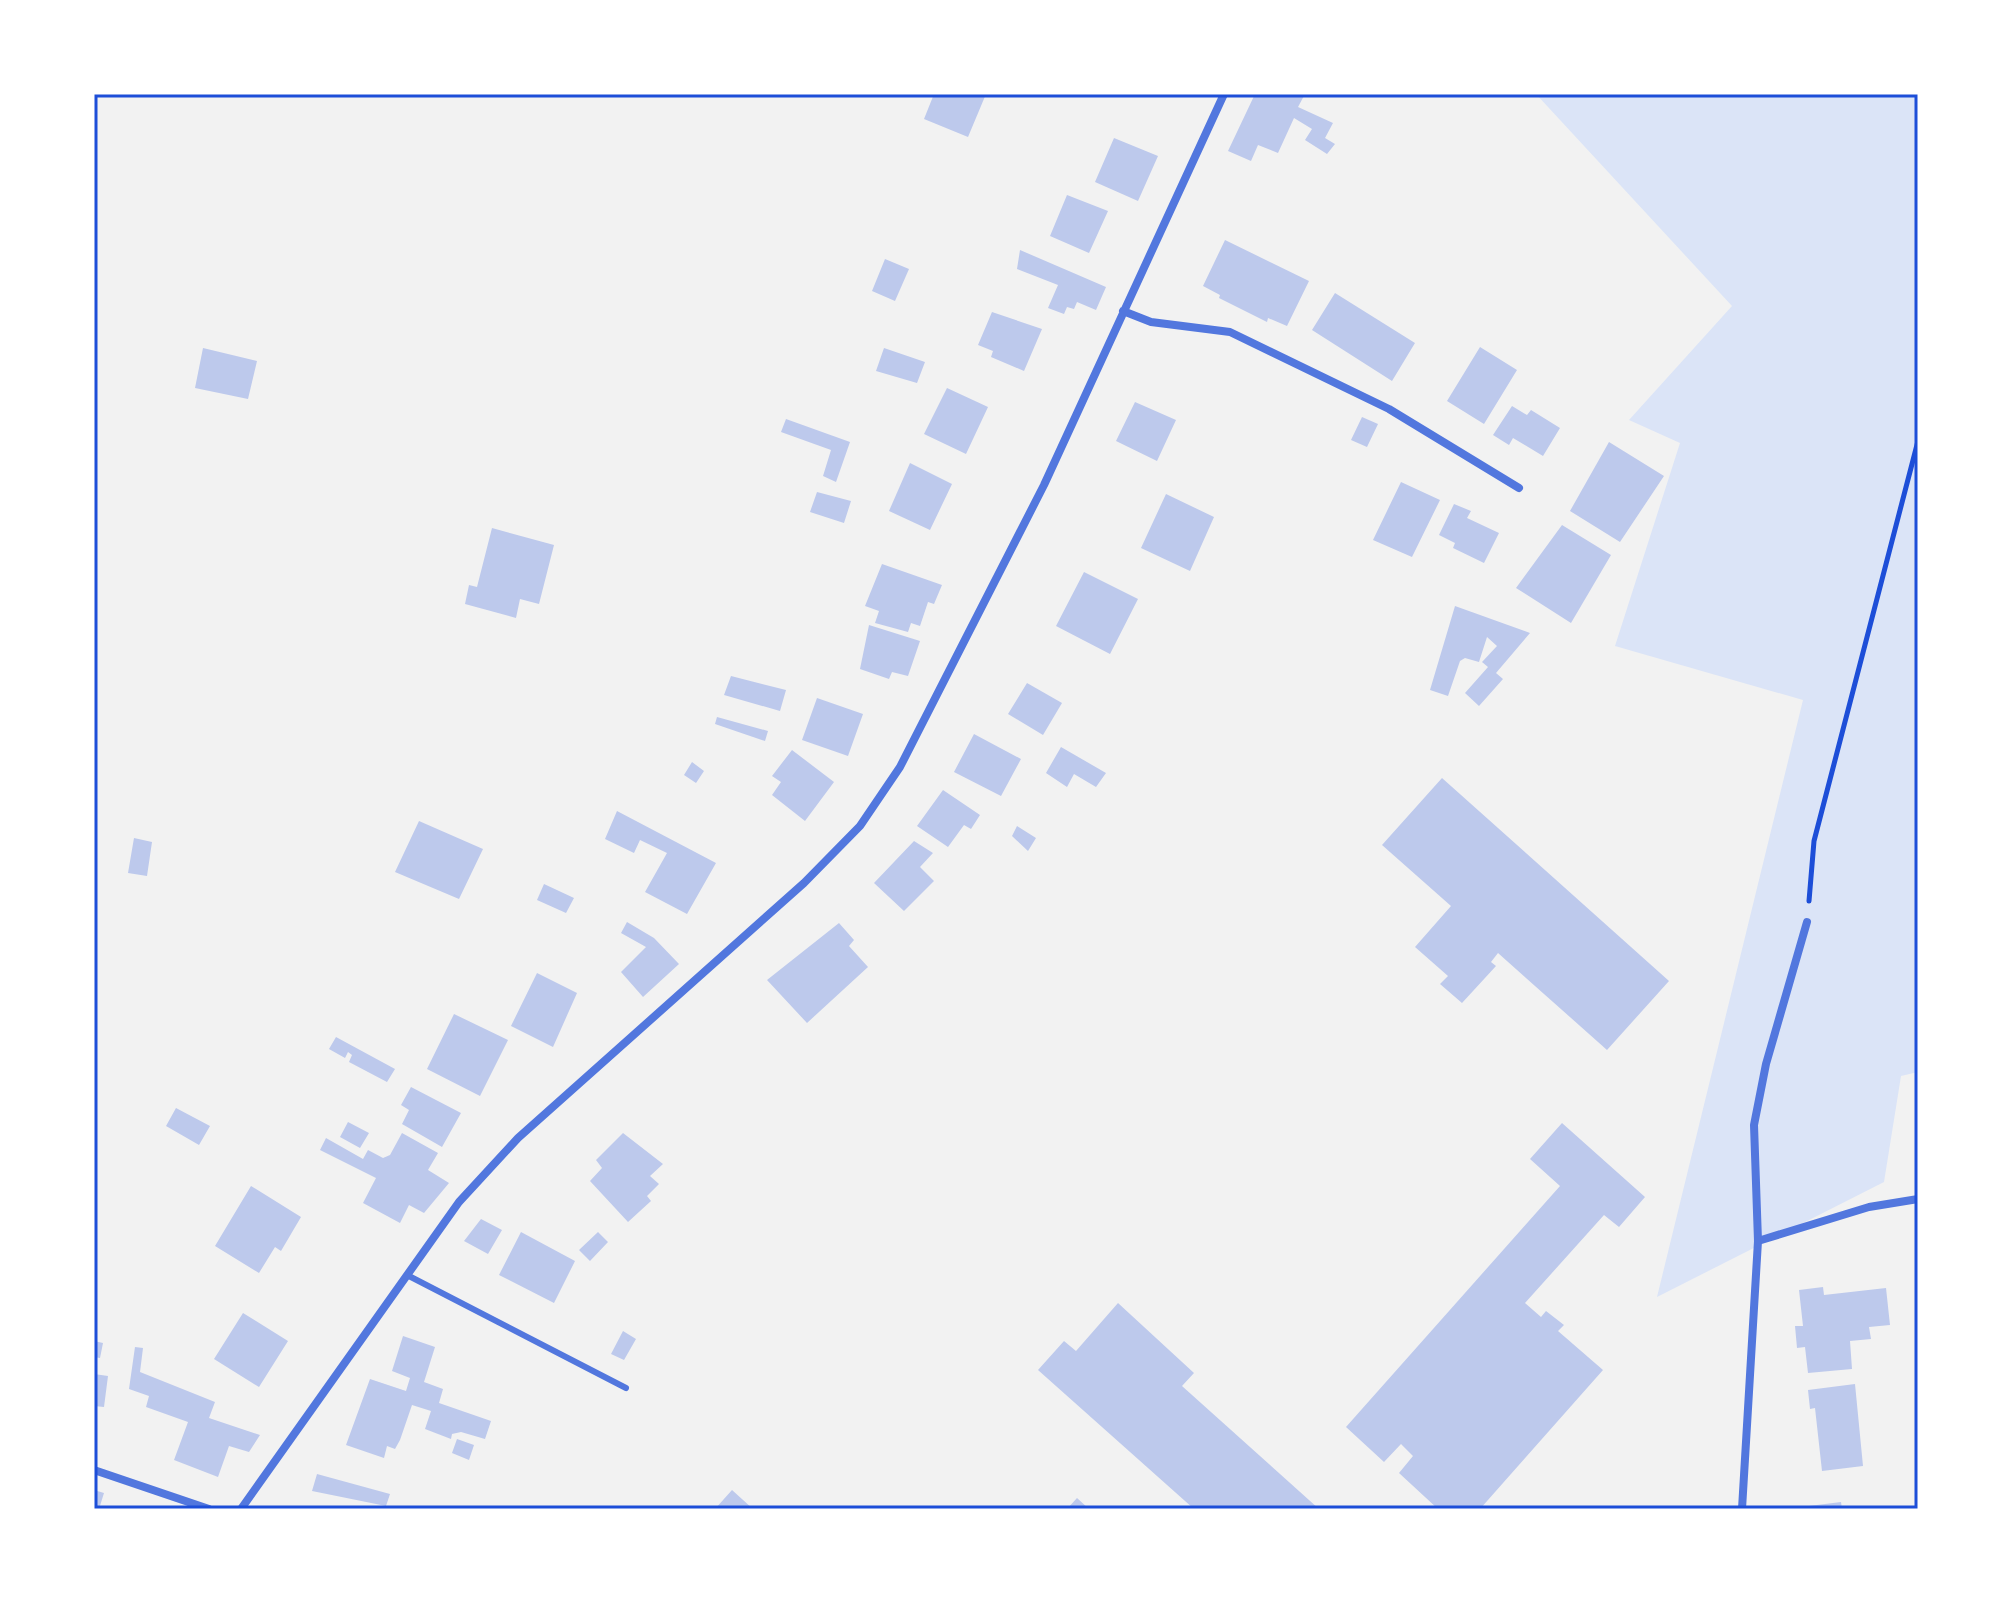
<svg xmlns="http://www.w3.org/2000/svg" width="2012" height="1603" viewBox="0 0 2012 1603" font-family="Barlow,sans-serif">
<style>
.green{fill:#dbe4f7}
.building{fill:#bdc9ec}
.lines{fill:none;stroke-linecap:round;stroke-linejoin:round}
.path{stroke:#1d4ed8;stroke-width:5}
.service{stroke:#5277de;stroke-width:6}
.minor{stroke:#5277de;stroke-width:8}
.neatline{fill:none;stroke:#1d4ed8;stroke-width:3}
</style>
<rect width="100%" height="100%" fill="#f2f2f2"/>
<path class="green" d="M1536,94h382v978l-17,4 -17,106 -227,115 146,-597 -188,-54 65,-203 -51,-23 103,-114z"/>
<path class="building" d="M934,94h52l-18,43 -44,-18z
M1255,94h50l-7,13 35,16 -8,15 10,6 -8,10 -22,-14 7,-11 -18,-11 -16,35 -20,-8 -7,16 -23,-10z
M1114,138l44,18 -20,45 -43,-19z
M1067,195l41,16 -19,42 -39,-17z
M1225,240l84,41 -22,45 -19,-8 -1,4 -48,-24 1,-3 -17,-9z
M1020,250l86,37 -10,23 -19,-8 -3,7 -7,-2 -3,7 -16,-6 10,-23 -41,-16z
M885,259l24,10 -14,32 -23,-10z
M1335,293l80,50 -23,38 -80,-51z
M992,312l50,17 -18,42 -33,-14 2,-6 -15,-6z
M1480,347l37,23 -33,54 -37,-23z
M203,348l54,13 -9,38 -53,-11z
M884,348l41,14 -8,21 -41,-12z
M947,388l41,19 -22,47 -42,-20z
M1135,402l41,18 -19,41 -41,-20z
M1512,406l15,9 4,-5 29,18 -17,28 -30,-18 -4,7 -16,-10z
M1362,417l16,7 -11,23 -16,-7z
M786,419l64,23 -14,40 -13,-6 8,-26 -50,-18z
M1609,442l55,34 -44,66 -50,-31z
M910,463l42,21 -22,46 -41,-19z
M1401,482l39,18 -28,57 -39,-17z
M817,492l34,9 -7,22 -34,-11z
M1166,494l48,23 -24,54 -49,-23z
M1454,504l17,7 -4,7 32,15 -15,30 -31,-15 2,-5 -16,-8z
M1562,525l49,30 -40,68 -55,-35z
M492,528l62,17 -15,59 -19,-5 -4,19 -51,-14 4,-19 8,2z
M882,564l60,21 -8,19 -6,-2 -8,24 -9,-3 -3,9 -33,-9 4,-12 -14,-5z
M1084,572l54,27 -28,55 -54,-28z
M1455,606l75,27 -34,40 7,6 -24,27 -14,-13 23,-26 -6,-5 15,-16 -10,-9 -8,25 -14,-4 -5,3 -12,35 -18,-6z
M869,625l51,16 -12,35 -16,-4 -3,7 -29,-10z
M731,676l55,14 -6,21 -56,-16z
M1027,683l35,20 -19,32 -35,-21z
M817,698l46,16 -15,42 -46,-16z
M717,717l51,14 -3,10 -50,-17z
M974,734l47,25 -20,37 -47,-24z
M1061,747l45,26 -10,14 -22,-13 -7,13 -21,-14z
M792,750l42,32 -29,39 -33,-26 9,-13 -9,-6z
M692,762l12,9 -8,12 -12,-8z
M1442,778l227,203 -62,69 -109,-97 -7,9 5,4 -34,37 -22,-19 8,-8 -33,-29 36,-41 -69,-61z
M943,790l37,25 -9,14 -7,-4 -16,22 -31,-21z
M617,811l99,52 -29,51 -42,-22 22,-39 -27,-13 -6,13 -29,-14z
M419,821l64,28 -24,50 -64,-27z
M1017,826l19,12 -8,13 -16,-15z
M134,838l18,4 -5,34 -19,-3z
M914,841l19,12 -13,14 14,14 -30,30 -30,-28z
M544,884l30,14 -8,15 -29,-13z
M627,922l27,16 25,26 -36,33 -22,-25 25,-25 -25,-14z
M839,923l15,17 -5,6 19,21 -61,56 -40,-43z
M537,973l40,20 -24,54 -42,-21z
M454,1014l54,26 -28,56 -53,-27z
M336,1037l59,32 -8,13 -38,-20 3,-7 -4,-3 -3,6 -16,-9z
M411,1087l50,26 -19,34 -40,-23 7,-14 -8,-5z
M176,1108l34,18 -11,19 -33,-19z
M348,1122l21,11 -9,15 -20,-11z
M1562,1123l83,74 -26,30 -15,-12 -79,88 16,14 5,-6 18,14 -6,6 45,39 -123,139h-42l-39,-36 14,-17 -12,-12 -17,18 -38,-35 214,-241 -30,-27z
M402,1133l36,20 -10,17 21,13 -25,30 -15,-8 -9,18 -37,-20 13,-25 -56,-28 6,-12 37,21 5,-9 15,8 7,-3z
M623,1133l40,31 -13,12 9,8 -12,12 4,5 -23,21 -38,-41 12,-13 -6,-8z
M251,1186l50,31 -20,34 -6,-4 -16,26 -44,-27z
M481,1219l21,11 -14,24 -24,-13z
M521,1232l54,29 -21,42 -55,-28z
M598,1232l10,10 -18,19 -11,-11z
M1823,1287l1,8 62,-7 4,37 -21,2 2,12 -21,2 2,28 -44,4 -3,-26 -8,1 -2,-22h8l-4,-36z
M1118,1303l76,70 -12,13 137,123h-125l-156,-139 26,-29 12,10z
M243,1313l45,28 -29,46 -45,-28z
M623,1331l13,8 -12,21 -13,-6z
M403,1336l32,11 -11,35 19,7 -4,14 52,18 -6,18 -24,-7 -9,2 -1,5 -26,-10 6,-18 -19,-6 -12,35 -5,9 -8,-3 -3,12 -38,-13 24,-66 36,12 4,-13 -18,-7z
M94,1341l9,2 -3,15 -6,-1z
M135,1347l8,1 -3,24 75,30 -6,16 51,17 -11,17 -20,-6 -11,31 -44,-17 14,-38 -42,-15 3,-11 -20,-7z
M94,1374l14,2 -4,31 -10,-1z
M1855,1384l8,82 -41,5 -7,-63 -5,1 -2,-19z
M457,1439l17,6 -5,15 -17,-7z
M317,1474l73,20 -4,12 -74,-15z
M94,1490l10,3 -5,16h-5z
M732,1490l21,19h-38z
M1077,1498l12,11h-22z
M1841,1502l1,7h-41v-2z"/>
<g class="lines">
<path class="path" d="M1809,901l5,-60 104,-400"/>
<path class="service" d="M407,1275l219,113"/>
<path class="minor" d="M1123,311l28,11 79,10 159,77 130,79
M1758,1241l111,-34 49,-8
M94,1470l115,39
M241,1509l218,-307 59,-64 286,-255 56,-57 40,-59 144,-282 180,-391
M1742,1509l16,-268 -4,-116 12,-61 41,-142"/>
</g>
<rect width="2012" height="1603" fill="none" stroke="#ffffff" stroke-width="192"/>
<rect x="96" y="96" width="1820" height="1411" class="neatline"/>
</svg>
